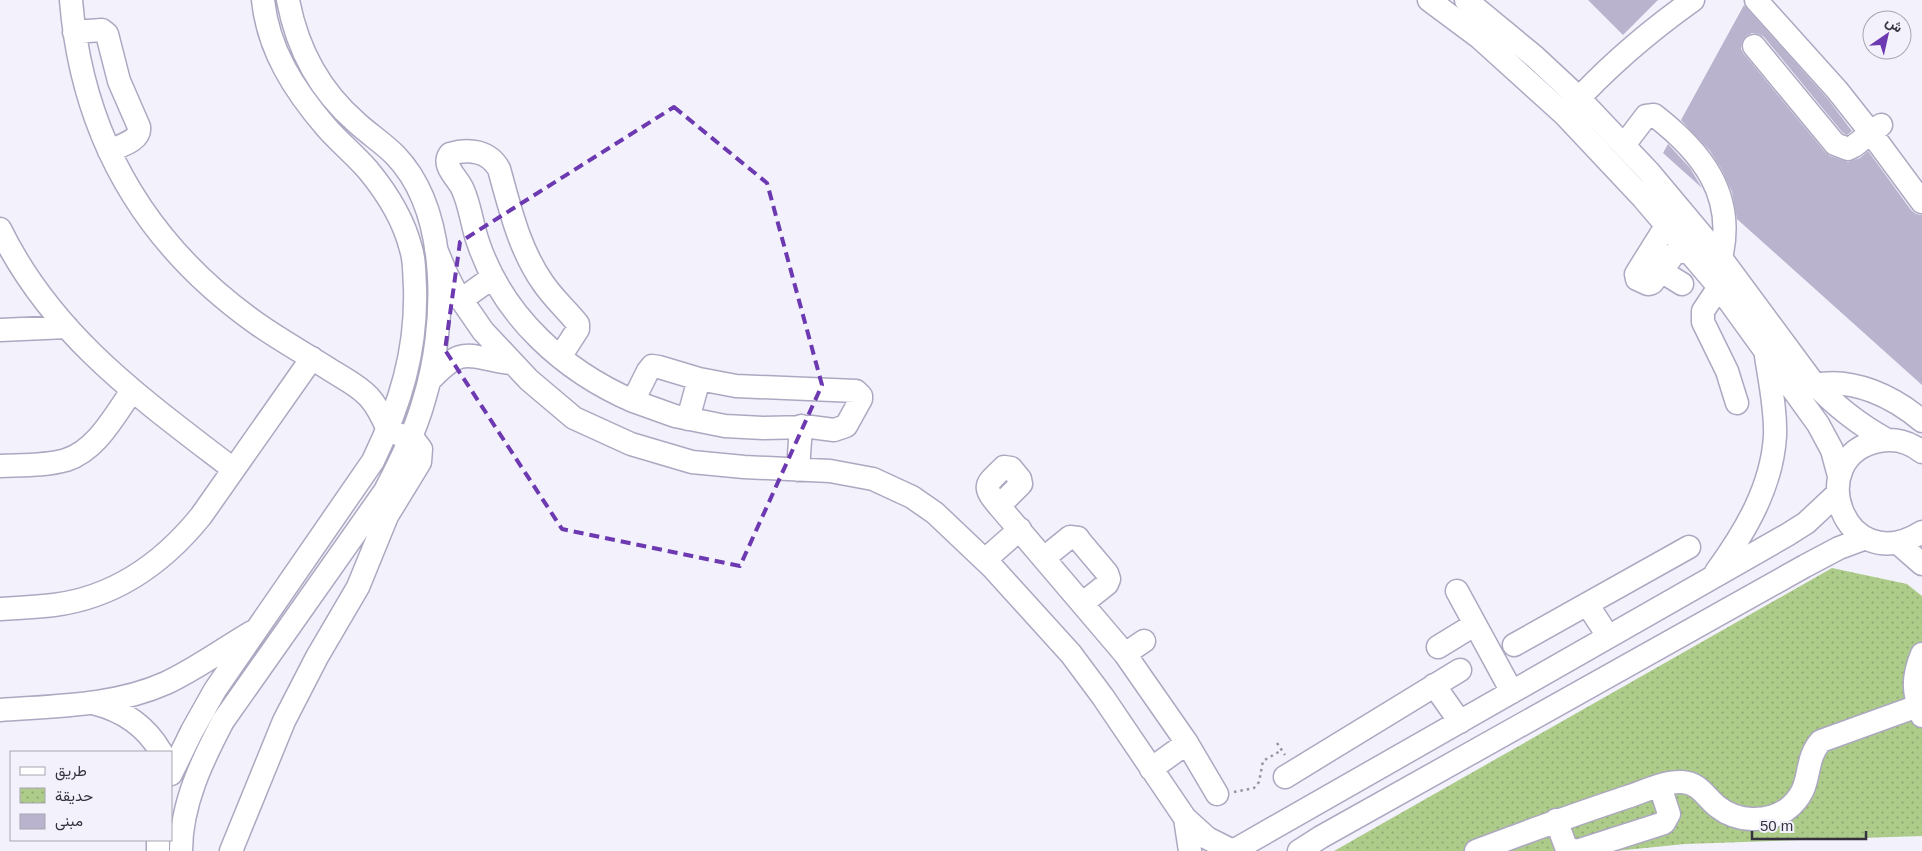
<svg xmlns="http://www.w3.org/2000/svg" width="1922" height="851" viewBox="0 0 1922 851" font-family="Helvetica,Vazirmatn,sans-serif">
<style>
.park{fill:url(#park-dots)}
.building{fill:#b9b3cd}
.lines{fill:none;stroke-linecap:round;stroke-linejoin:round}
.minor-casing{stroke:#ada8c1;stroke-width:25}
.path{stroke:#97949f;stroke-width:2.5;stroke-dasharray:2.5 4;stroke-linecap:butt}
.minor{stroke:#fff;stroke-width:22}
.marked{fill:none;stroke:#6c39b0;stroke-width:4;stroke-dasharray:10 6;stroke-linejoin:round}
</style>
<defs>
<pattern id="park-dots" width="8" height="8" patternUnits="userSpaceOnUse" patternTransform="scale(1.25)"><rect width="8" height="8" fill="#adcc89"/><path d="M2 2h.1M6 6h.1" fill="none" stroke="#8ea671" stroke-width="1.8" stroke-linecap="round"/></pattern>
</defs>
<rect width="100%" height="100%" fill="#f3f1fc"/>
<path class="park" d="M1832,568l75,16 15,12v240l-237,8 -70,7h-281z"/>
<path class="building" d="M1588,0h70l-35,35z
M1744,5l83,93 25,33 -5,4 -4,-2 -79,-96 -5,-3 -7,-1 -6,3 -4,6 -1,7 3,5 81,98 5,4 18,6 12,-4 8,-7 43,59 5,4 6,1v170l-185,-166 -5,-27 -10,-22 -12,-19 -29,-31z
M1668,144l22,24 12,20 -39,-35z"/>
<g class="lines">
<g class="minor-casing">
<path id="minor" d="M71,0c11,136 74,244 185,323 24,17 51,32 76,48 13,8 27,15 37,26 9,10 14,21 19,33l27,11 6,8 -1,13 -33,54 -29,71 -41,70 -33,64 -53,130
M1429,0l51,38 84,76 79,84 76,89 99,137 14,26 7,26
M1466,0l69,57 44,41 70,74 72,86 91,123c22,24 46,43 75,59
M1756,0l81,90 34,43 51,69
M74,32l28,-2 5,4 12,47 20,46c2,14 -20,19 -30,24
M1754,46l81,98 13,5 6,-3 27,-21
M1570,108c37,-41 78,-76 123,-108
M1624,145l22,-29 8,-1c48,37 82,80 67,143
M1666,226l-30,48 1,5 11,5 4,-1 22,-29 13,-5
M0,229c52,107 142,170 233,240
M436,249l9,22 9,18 29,42 46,49 45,38 57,26 61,18 52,5 86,4 43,8 39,18 23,16 58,55 78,86 32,43 82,121 22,20 26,13
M1661,271l21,13
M1719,287l-16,24v11l24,49 10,32
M461,300l32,-23
M0,330l67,-3
M560,357l18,-28v-5c-11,-14 -25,-26 -35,-41 -24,-34 -33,-75 -44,-114 -10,-18 -30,-21 -49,-15 -9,12 9,25 13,36 8,18 9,37 16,55 25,72 85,126 154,156
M652,366l7,1 40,12 37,7 120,5 5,5v3l-15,27 -12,4 -23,-3 -48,1 -38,-2 -50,-10 -42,-15 15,-30z
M430,380c35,-37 38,-22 81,-17
M1815,385c38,-8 79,12 107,36
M688,419l11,-40
M1922,452c-12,-10 -28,-14 -43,-11 -77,15 -36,140 43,91
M0,466c21,-1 45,0 66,-6 31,-10 48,-44 66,-69
M1004,467l7,1 9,11 1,5 -22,22c-18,-21 -13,-21 5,-39z
M798,470l3,-44
M999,506l126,148 62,89 30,51
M1898,543l24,21
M1044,558l26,-21 8,1 2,3 27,32 2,6 -2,5 -24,19
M985,560l35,-31
M1716,572c29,-40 56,-85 59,-136 1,-26 -5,-53 -9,-80
M1457,591l55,101
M1587,604l21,32
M0,609c18,-1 36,-2 54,-4 62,-8 109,-42 147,-89l111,-158
M1514,645l175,-98
M1438,647l36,-22
M1125,654l19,-13
M1922,654c-10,24 -9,39 0,62
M1434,685l26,37
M93,703c29,7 53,23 68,49
M0,710c55,-4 115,-4 166,-27 30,-14 57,-34 86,-51
M1151,769l36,-26
M171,774l21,-43 23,-41 158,-229c27,-56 44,-110 42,-174 -1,-12 0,-26 -4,-38 -7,-28 -24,-56 -43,-79 -13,-15 -29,-28 -42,-43 -32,-37 -58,-78 -63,-127
M1285,777l175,-107
M1185,818l5,33
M1556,820l10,27 9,4
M158,851v-11
M181,851c0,-47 21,-90 42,-130l162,-230c15,-29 30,-59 39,-91 22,-72 27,-187 -29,-245 -12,-12 -26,-21 -38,-32 -37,-32 -60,-75 -69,-123
M1233,851l554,-316 19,-12 31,-29
M1299,851l22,-14 484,-271 34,-18 27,-10
M1476,851c50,-19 100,-37 151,-54 16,-5 37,-16 55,-15 18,1 23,15 36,25 19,15 48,16 68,3 30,-22 15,-47 35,-69l97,-35
M1577,851l87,-28 5,-9 -9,-28"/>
</g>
<path class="path" d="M1277,743l8,12
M1234,792l20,-4 5,-6 4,-21 19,-11"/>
<use href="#minor" class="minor"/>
</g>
<path class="marked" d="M674,107l93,76 55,202 -82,181 -178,-37 -117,-179 15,-108z"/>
<rect x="10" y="751" width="162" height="90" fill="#f3f1fc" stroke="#a7a5b0"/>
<rect x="20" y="767" width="25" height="8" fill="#ffffff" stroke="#a7a5b0"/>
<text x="55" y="776" font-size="15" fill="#35323d">طريق</text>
<rect x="20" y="788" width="25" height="15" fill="url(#park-dots)" stroke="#a7a5b0"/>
<text x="55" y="801" font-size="15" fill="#35323d">حديقة</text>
<rect x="20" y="814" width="25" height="15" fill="#b9b3cd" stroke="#a7a5b0"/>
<text x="55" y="826" font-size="15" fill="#35323d">مبنى</text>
<g transform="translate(1887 35) rotate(34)"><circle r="24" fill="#f3f1fc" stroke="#a7a5b0"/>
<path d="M0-4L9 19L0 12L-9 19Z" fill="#6c39b0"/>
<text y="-8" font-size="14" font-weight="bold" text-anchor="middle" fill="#35323d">ش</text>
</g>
<path d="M1752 831v8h114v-8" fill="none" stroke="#35323d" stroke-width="2.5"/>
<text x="1760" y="831" font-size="15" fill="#35323d" stroke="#f3f1fc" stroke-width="4" paint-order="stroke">50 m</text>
</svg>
